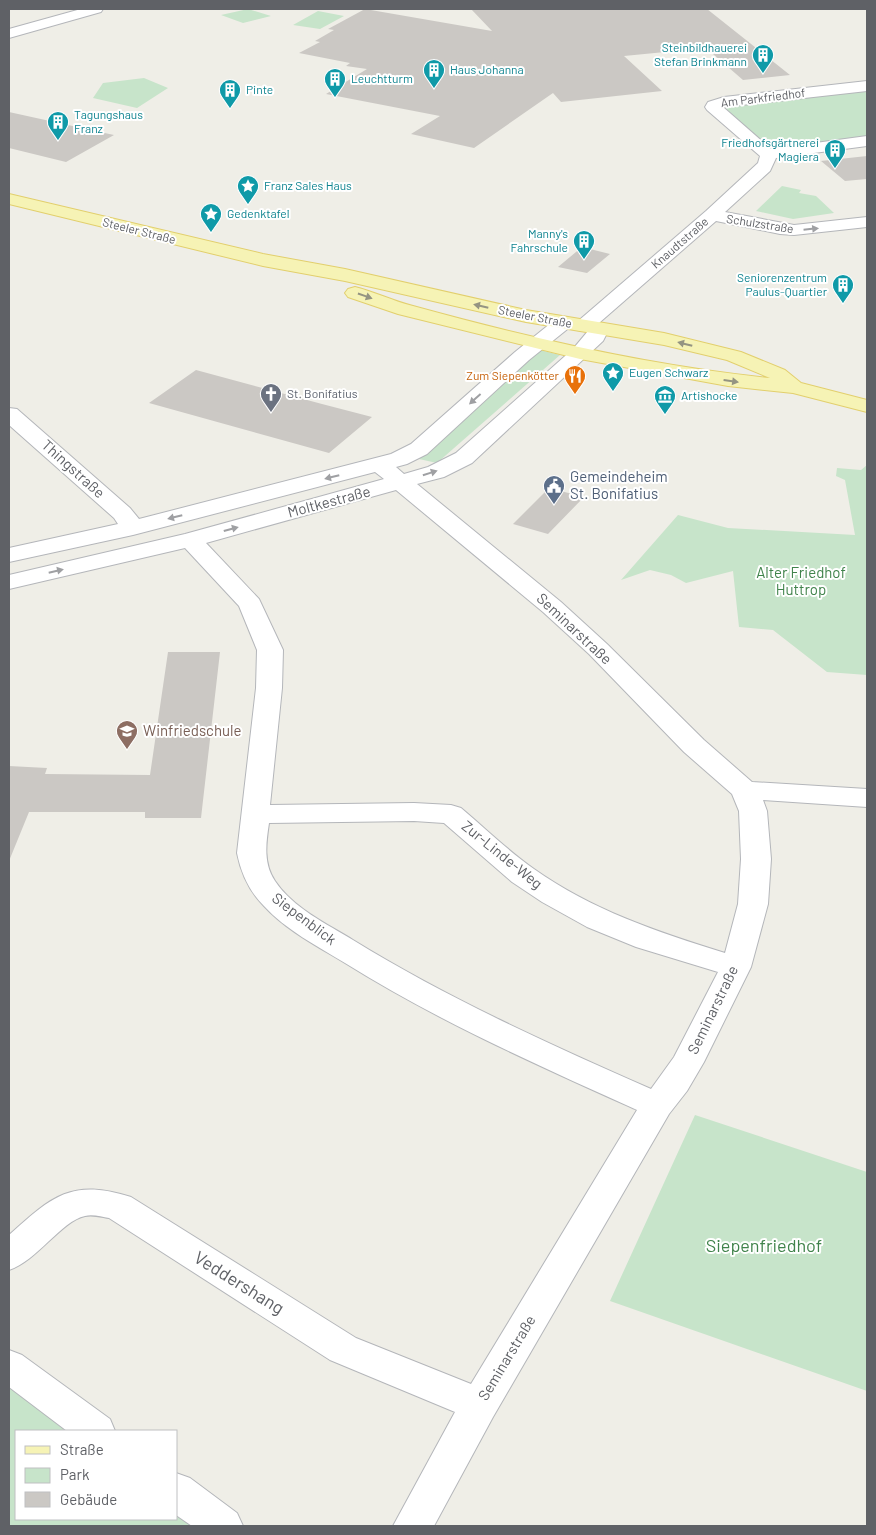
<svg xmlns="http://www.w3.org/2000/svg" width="876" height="1535" viewBox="0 0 876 1535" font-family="Barlow,sans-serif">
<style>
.green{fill:#c7e4ca}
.building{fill:#cbc8c4}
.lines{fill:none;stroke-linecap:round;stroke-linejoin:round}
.minor-casing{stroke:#b4b6ba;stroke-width:2}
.major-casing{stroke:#e2cf6d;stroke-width:2}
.minor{fill:#fff;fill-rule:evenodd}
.major{fill:#f6f3b5;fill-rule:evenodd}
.oneway{fill:#9fa0a3}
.oneway2{fill:#949482}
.labels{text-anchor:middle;stroke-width:4;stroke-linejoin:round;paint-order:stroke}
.far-culture-label{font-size:12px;fill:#0d838f;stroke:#fff;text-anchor:start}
.far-street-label{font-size:12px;fill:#5f6166;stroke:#fff}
.far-food-label{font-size:12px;fill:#c56008;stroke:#fff;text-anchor:end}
.far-worship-label{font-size:12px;fill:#5b616d;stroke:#fff;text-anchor:start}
.street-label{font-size:15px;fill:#5f6166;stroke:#fff}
.service-label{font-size:15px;fill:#4e5e75;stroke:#fff;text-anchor:start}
.park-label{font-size:15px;fill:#40834b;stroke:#fff}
.education-label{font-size:15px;fill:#785e54;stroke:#fff;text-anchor:start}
.near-park-label{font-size:18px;fill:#40834b;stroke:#fff}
.near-street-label{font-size:18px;fill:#5f6166;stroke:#fff}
</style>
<rect width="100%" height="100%" fill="#efeee7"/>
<path class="green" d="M248,9l23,7 -28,7 -22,-8z
M318,11l26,5 -24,13 -27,-4z
M144,78l24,10 -31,20 -44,-10 10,-15z
M867,86v55l-99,12 -49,-50z
M782,186l19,4 -2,3 17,3 18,17 -41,6 -37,-8z
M540,350l20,5 -123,108 -18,-4 110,-103z
M867,465v210l-40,-3 -54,-42 -34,-3 -6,-56 -47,12 -15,-8 -21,-5 -29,10 57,-65 50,13 127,7 -10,-55 -9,-4 1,-8 24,2z
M695,1115l172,57v219l-257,-90z
M9,1368l85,63h-78v88h160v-27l46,34h-213z"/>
<path class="building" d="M365,9l127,22 -21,-22h236l83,66 -47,5 -37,-32 -82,8 38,35 -101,11 -8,-9 -79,55 -63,-14 29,-18 -114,-22 41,-25 -21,-3 4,-3 -51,-10 21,-11 -5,-1 19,-11 -6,-1z
M9,112l68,15 37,8 -48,27 -57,-14z
M867,156v23l-22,2 -24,-20z
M582,247l28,7 -23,19 -29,-6z
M196,370l126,34 50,13 -43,36 -180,-50z
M549,488l35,9 -36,37 -35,-10z
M168,652h52l-19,166h-56v-6h-116l-20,49v-95l38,2 -2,6 105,1z"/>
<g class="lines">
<g class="minor-casing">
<path id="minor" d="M81,9h22l-2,3 -92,26v-9z
M867,81v10l-144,16 48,42 96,-13v10l-91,12 -6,13 -45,41 69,13 73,-8v10l-73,8 -14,-1 -64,-13 -117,102 7,2 3,4 -6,12 -131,122 -28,14 -27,7 144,118 46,42 97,96 48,42 115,7v18l-104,-7 4,11 4,48 -3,45 -17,63 -47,95 -17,29 -18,23 -176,303 -59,109h-41l62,-114 -125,-52 -221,-142c-7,-1 -16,-4 -24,-2 -24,5 -48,45 -76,54v-35c43,-39 63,-57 122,-38l225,141 115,46 166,-274c-100,-45 -199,-89 -292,-147 -28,-17 -59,-33 -81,-57 -15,-15 -23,-33 -27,-53l19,-165 1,-38 -18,-44 -54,-58 -176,41v-14l176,-41 199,-55 -9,-7 -242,63 -124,27v-14l109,-24 -4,-6 -105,-93v-17l8,1 113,99 9,11 252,-65 20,-10 104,-92 41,-33 7,-2 7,2 3,4 -3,4 -41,33 -102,94 -20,10 -11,3 8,7 24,-7 28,-14 117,-104 15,-18 -11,-1 -3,-4 3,-4 129,-111 52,-48 2,-7 -53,-46 -2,-3 3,-5 16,-5zM396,490l147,122 46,42 95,98 48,42 7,17 2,48 -3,45 -13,49c-68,-21 -133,-43 -191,-84 -26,-18 -49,-41 -73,-61l-10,-3 -37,-2 -144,2 12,-117 1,-38 -24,-51 -53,-56zM414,821l30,2 68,59 30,20 45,25 49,20 82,25 -44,85 -23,32c-102,-45 -202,-90 -298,-149 -26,-16 -60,-32 -78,-59 -12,-18 -9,-38 -6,-58z
M9,1350l13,5 88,64 5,12h-48l-58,-44z
M176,1473l14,5 47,35 6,13h-51l-16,-11z"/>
</g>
<g class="major-casing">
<path id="major" d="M9,194l254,60 82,15 181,41 138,23 77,19 44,18 16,13 66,17v12l-74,-19 -65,-7 -148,-27 -182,-45 -50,-17 -3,-4 3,-4 7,-2c20,5 38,14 58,19 116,32 237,60 357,72l-43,-18 -63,-15 -138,-23 -181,-41 -82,-15 -254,-62z"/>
</g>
<use href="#minor" class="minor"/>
<use href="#major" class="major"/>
</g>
<defs><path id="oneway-solid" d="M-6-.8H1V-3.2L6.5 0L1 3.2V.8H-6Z" transform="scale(1.25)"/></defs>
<g class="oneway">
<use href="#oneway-solid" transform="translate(811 229) rotate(-6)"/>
<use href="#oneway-solid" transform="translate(475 399) rotate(138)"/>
<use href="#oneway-solid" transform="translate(430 473) rotate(-18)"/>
<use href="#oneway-solid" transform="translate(332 477) rotate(166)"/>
<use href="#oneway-solid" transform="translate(175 517) rotate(166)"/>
<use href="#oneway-solid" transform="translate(231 529) rotate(-15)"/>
<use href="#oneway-solid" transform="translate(56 571) rotate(-13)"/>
</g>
<g class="oneway2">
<use href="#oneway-solid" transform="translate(365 296) rotate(19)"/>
<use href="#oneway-solid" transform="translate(481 306) rotate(-167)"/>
<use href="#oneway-solid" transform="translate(685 344) rotate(-166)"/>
<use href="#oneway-solid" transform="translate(731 381) rotate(8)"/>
</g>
<defs>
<g id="building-pin" transform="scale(1.125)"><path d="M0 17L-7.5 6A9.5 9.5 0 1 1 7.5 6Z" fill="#0f9aa8" stroke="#fff"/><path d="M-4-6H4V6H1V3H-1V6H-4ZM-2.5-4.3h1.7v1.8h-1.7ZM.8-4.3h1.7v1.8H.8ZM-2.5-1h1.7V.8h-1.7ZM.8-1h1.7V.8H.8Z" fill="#fff"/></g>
<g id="sight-pin" transform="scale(1.125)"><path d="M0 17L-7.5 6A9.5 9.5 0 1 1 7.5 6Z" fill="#0f9aa8" stroke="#fff"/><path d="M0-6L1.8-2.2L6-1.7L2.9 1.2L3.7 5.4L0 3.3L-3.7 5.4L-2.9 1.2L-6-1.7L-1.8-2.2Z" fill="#fff"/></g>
<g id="restaurant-pin" transform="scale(1.125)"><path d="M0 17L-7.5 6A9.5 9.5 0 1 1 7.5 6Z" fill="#e8710a" stroke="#fff"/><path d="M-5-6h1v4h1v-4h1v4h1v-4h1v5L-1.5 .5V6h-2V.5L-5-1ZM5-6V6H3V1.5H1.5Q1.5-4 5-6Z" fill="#fff"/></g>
<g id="church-pin" transform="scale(1.125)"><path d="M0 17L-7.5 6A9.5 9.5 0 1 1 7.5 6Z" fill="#6b7280" stroke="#fff"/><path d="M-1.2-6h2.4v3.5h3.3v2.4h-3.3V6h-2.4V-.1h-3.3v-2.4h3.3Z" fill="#fff"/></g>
<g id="museum-pin" transform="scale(1.125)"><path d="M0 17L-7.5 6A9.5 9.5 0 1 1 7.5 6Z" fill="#0f9aa8" stroke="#fff"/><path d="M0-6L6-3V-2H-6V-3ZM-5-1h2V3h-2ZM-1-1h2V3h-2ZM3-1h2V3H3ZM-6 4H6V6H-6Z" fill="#fff"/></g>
<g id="civic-pin" transform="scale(1.125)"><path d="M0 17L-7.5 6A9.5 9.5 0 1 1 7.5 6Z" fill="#5c6f8a" stroke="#fff"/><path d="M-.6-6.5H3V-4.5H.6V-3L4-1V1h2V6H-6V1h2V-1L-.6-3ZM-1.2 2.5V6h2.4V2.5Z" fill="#fff"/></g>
<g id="school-pin" transform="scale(1.125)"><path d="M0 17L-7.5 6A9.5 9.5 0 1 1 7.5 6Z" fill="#8d6e63" stroke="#fff"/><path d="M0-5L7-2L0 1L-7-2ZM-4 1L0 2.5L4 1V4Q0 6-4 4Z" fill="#fff"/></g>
</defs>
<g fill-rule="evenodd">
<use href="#building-pin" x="763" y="55"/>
<use href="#building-pin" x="434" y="70"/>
<use href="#building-pin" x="335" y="79"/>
<use href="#building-pin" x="230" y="90"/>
<use href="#building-pin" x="58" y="122"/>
<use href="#building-pin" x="835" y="150"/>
<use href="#sight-pin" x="248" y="186"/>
<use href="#sight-pin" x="211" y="214"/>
<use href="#building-pin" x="584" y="241"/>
<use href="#building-pin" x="843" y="285"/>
<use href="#sight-pin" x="613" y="373"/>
<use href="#restaurant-pin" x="575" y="376"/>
<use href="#church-pin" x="271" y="394"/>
<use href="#museum-pin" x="665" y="396"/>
<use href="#civic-pin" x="554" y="486"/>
<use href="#school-pin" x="127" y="731"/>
</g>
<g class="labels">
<g class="far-culture-label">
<text x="747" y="52" text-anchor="end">Steinbildhauerei<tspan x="747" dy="14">Stefan Brinkmann</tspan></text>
<text x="450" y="74">Haus Johanna</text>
<text x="351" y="83">Leuchtturm</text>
<text x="246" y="94">Pinte</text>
<text x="74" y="119">Tagungshaus<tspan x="74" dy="14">Franz</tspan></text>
<text x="819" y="147" text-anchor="end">Friedhofsgärtnerei<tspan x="819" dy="14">Magiera</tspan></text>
<text x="264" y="190">Franz Sales Haus</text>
<text x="227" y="218">Gedenktafel</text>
<text x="568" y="238" text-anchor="end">Manny's<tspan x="568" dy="14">Fahrschule</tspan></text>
<text x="827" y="282" text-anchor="end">Seniorenzentrum<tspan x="827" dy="14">Paulus-Quartier</tspan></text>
<text x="629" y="377">Eugen Schwarz</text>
<text x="681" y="400">Artishocke</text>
</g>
<g class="far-street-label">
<text transform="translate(763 98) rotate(-7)" y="4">Am Parkfriedhof</text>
<text transform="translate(760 224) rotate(9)" y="4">Schulzstraße</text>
<text transform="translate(139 231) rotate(14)" y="4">Steeler Straße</text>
<text transform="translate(680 243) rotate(-41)" y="4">Knaudtstraße</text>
<text transform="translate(535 317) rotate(11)" y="4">Steeler Straße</text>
</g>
<g class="far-food-label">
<text x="559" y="380">Zum Siepenkötter</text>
</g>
<g class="far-worship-label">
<text x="287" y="398">St. Bonifatius</text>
</g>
<g class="street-label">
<text transform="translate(73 469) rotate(42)" y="5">Thingstraße</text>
<text transform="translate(329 502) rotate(-15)" y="5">Moltkestraße</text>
<text transform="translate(574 629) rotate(43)" y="5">Seminarstraße</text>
<text transform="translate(502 855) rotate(39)" y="5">Zur-Linde-Weg</text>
<text transform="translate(304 919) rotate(37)" y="5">Siepenblick</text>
<text transform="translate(713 1010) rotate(-64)" y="5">Seminarstraße</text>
<text transform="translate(507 1358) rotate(-59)" y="5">Seminarstraße</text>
</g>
<g class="service-label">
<text x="570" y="482">Gemeindeheim<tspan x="570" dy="17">St. Bonifatius</tspan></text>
</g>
<g class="park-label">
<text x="801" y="578">Alter Friedhof<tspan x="801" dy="17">Huttrop</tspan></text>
</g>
<g class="education-label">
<text x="143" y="736">Winfriedschule</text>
</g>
<g class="near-park-label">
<text x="764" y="1252">Siepenfriedhof</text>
</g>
<g class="near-street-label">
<text transform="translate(239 1283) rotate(32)" y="6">Veddershang</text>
</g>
</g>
<rect width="876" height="1535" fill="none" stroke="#5f6166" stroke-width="20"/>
<rect x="15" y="1430" width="162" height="90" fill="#ffffff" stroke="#bfc0c2"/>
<rect x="25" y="1446" width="25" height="8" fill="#f6f3b5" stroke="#bfc0c2"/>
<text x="60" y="1455" font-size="15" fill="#5f6166">Straße</text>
<rect x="25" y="1468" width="25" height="15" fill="#c7e4ca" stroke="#bfc0c2"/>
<text x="60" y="1480" font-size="15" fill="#5f6166">Park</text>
<rect x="25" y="1492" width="25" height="15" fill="#cbc8c4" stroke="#bfc0c2"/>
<text x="60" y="1505" font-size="15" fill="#5f6166">Gebäude</text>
</svg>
